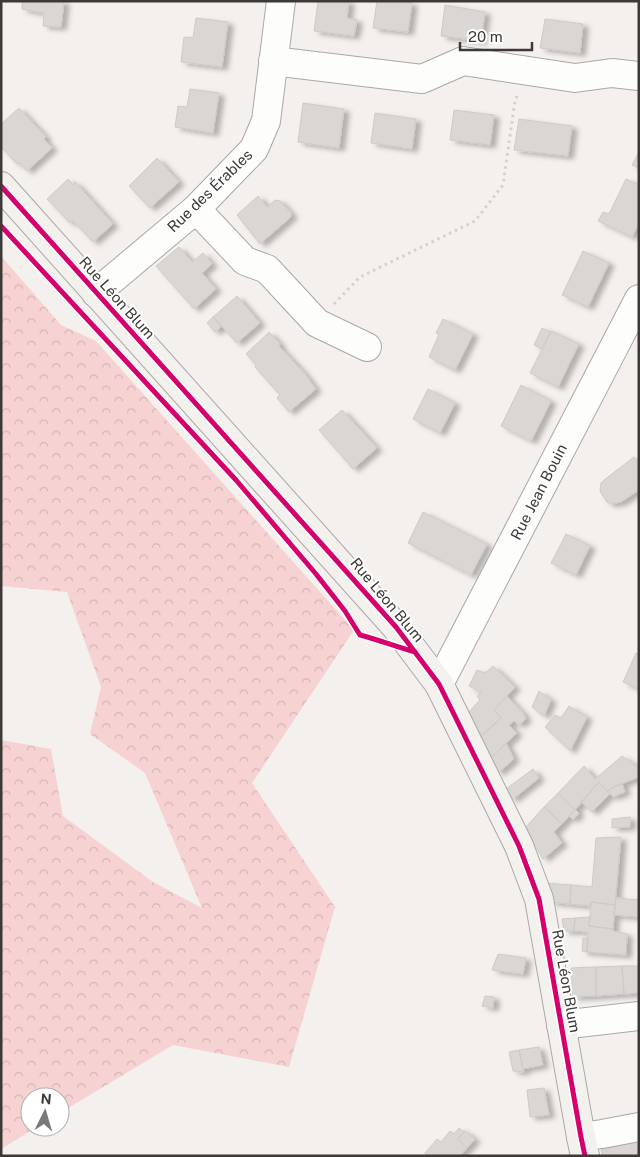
<svg xmlns="http://www.w3.org/2000/svg" width="640" height="1157" viewBox="0 0 640 1157" font-family="'Public Sans',sans-serif">
<style>
.forest{fill:url(#forest-crowns)}
.building{fill:#dad6d4;stroke:#cdcac8;filter:url(#shadow)}
.lines{fill:none;stroke-linecap:round;stroke-linejoin:round}
.street-casing{stroke:#aaa7a6;stroke-width:30}
.secondary-casing{stroke:#aaa7a6;stroke-width:30}
.path{stroke:#d3d1d0;stroke-width:3;stroke-dasharray:2.5 4;stroke-linecap:butt}
.street{stroke:#fdfdfc;stroke-width:28}
.secondary{stroke:#f3f1ed;stroke-width:28}
.cycleway-casing{stroke:#fff;stroke-width:8}
.cycleway{stroke:#d6006c;stroke-width:5}
.labels{text-anchor:middle;stroke-width:4;stroke-linejoin:round;paint-order:stroke}
.street-label{font-size:15px;fill:#3c3937;stroke:#fff}
</style>
<defs>
<pattern id="forest-crowns" width="20" height="18" patternUnits="userSpaceOnUse" patternTransform="scale(1.25)"><rect width="20" height="18" fill="#f7d2d2"/><path d="M2 6a3 3 0 1 1 6 0M12 15a3 3 0 1 1 6 0" fill="none" stroke="#d5b5b5"/></pattern>
<filter id="shadow"><feDropShadow dx="5.5" dy="3" stdDeviation="2.5" flood-color="#0004"/></filter>
</defs>
<rect width="100%" height="100%" fill="#f4f0ed"/>
<path class="forest" d="M1,256l60,69 35,16 258,289 -102,153 83,124 -46,160 -116,-22 -113,68v-16h-30v30h7l-36,22v-409l50,9 12,67 90,66 49,26 -57,-135 -55,-39 11,-47 -34,-95 -66,-6z"/>
<path class="building" d="M22,1h42l-3,26 -18,-1 1,-13 -22,-4z
M318,1h31l-2,17 10,2 -3,16 -40,-5z
M377,1h24l11,2 -4,29 -35,-4z
M445,5l40,7 -4,29 -40,-5z
M196,18l32,4 -6,45 -41,-5 3,-25 9,1z
M545,19l38,5 -3,29 -40,-5z
M190,89l29,4 -6,40 -38,-6 3,-21 9,1z
M303,103l41,6 -5,39 -41,-6z
M19,108l27,29 -2,2 8,9 -25,23 -8,-9 -2,2 -16,-17v-23z
M454,110l40,5 -4,30 -40,-5z
M375,113l41,6 -4,30 -41,-6z
M519,119l53,7 -4,30 -54,-6z
M639,152v16l-7,-3z
M157,158l22,24 -29,26 -21,-22z
M68,179l5,6 2,-3 38,42 -20,18 -20,-21 -3,2 -23,-24z
M626,179l13,6v38l-7,14 -34,-16 5,-9 6,2z
M258,196l9,11 8,-7 5,1 11,12v4l-31,27 -23,-29z
M179,247l13,15 11,-9 9,11 -10,9 14,16 -22,20 -38,-43z
M583,251l26,12 -21,44 -26,-12z
M237,296l23,27 -23,20 -24,-26z
M213,317l9,9 -7,6 -8,-9z
M443,319l30,15 -18,36 -26,-13 10,-23 -3,-1z
M542,328l9,4 -9,17 -8,-4z
M551,331l28,13 -21,43 -28,-14z
M269,332l11,12 -1,2 26,28 11,15 -27,23 -12,-14 3,-3 -25,-28 1,-2 -10,-11z
M521,385l30,16 -20,40 -30,-15z
M428,389l27,14 -15,30 -27,-14z
M342,410l35,38 -24,21 -34,-39z
M634,457l3,3 2,-2v32l-18,12 -10,2 -4,-2 -6,-9 -1,-3 1,-7 3,-3z
M423,512l64,32 -16,31 -63,-32z
M566,534l24,12 -14,29 -25,-12z
M636,653l3,1v35l-16,-7z
M493,666l22,21 -21,23 7,8 -19,17 -17,-19 15,-16 -3,-4 4,-4 -12,-6 8,-16 8,3z
M539,691l12,9 -7,16 -12,-9z
M507,696l16,17 3,6 -7,6 -5,-4 -5,4 8,8 -27,26 -12,-19 23,-22 -7,-8z
M569,706l18,11 -17,34 -25,-24 10,-12 6,3z
M506,743l8,16 -16,14 -8,-14z
M622,756l17,12v9l-23,9 -9,5 -8,-9 -24,28 -17,-17 26,-27 11,13z
M533,769l6,9 -27,22 -6,-11z
M599,782l11,12 -18,18 -11,-10z
M622,783l3,9 -12,5 -6,-6z
M558,793l17,17 -13,14 -18,-17z
M544,807l18,17 -8,8 8,11 -19,16 -18,-31z
M575,809l4,4 -6,7 -4,-4z
M630,817v10l-18,1v-9z
M621,837l-6,68 -24,-3v4l-21,-2 1,-19 21,2 4,-49z
M546,883l25,2 -1,19 -19,-2z
M616,898l23,2v17l-25,-2z
M591,902l24,3 -2,24 -24,-3z
M590,917l-1,9 24,3v2l14,3 -1,21 -39,-3 1,-20 -14,-1 1,-13z
M575,918l-1,13h-10l-2,-12z
M583,938h5l-1,14 -5,-1z
M498,954l28,4 -3,16 -31,-4z
M622,966l2,28 -28,2v-29z
M622,966h17v27l-15,1z
M596,967v29l-23,1 -2,-29z
M485,996l9,1 -1,11 -11,-2z
M539,1047l4,18 -20,4 -4,-19z
M519,1050l4,19 1,3 -11,-1 -4,-19z
M544,1088l5,27 -19,2 -3,-27z
M459,1128l5,4 -6,7 9,9 -7,8h-32l-3,-3 12,-14 4,3 9,-11 4,3z
M465,1131l10,8 -8,9 -9,-9z
M639,1141v15h-36l-2,-6z"/>
<g class="lines">
<g class="street-casing">
<path id="street" d="M273,61l149,18 41,-18 112,17 37,-5 27,3
M196,209l49,52 22,8 50,54 50,24
M96,293l100,-84 58,-60 12,-28 15,-120
M439,684l200,-385
M561,1025l78,-9
M581,1137l21,-3 37,-7"/>
</g>
<g class="secondary-casing">
<path id="secondary" d="M1,186l395,441 43,57 80,162 20,53 42,238 4,19"/>
</g>
<path class="path" d="M334,304l26,-27 115,-56 28,-36 12,-84 2,-5"/>
<use href="#street" class="street"/>
<use href="#secondary" class="secondary"/>
<g class="cycleway-casing">
<path id="cycleway" d="M1,186l395,441 43,57 80,162 20,53 42,238 4,19
M1,226l235,254 80,94 29,37 15,24c19,5 37,12 55,17"/>
</g>
<use href="#cycleway" class="cycleway"/>
</g>
<g class="labels">
<g class="street-label">
<text transform="translate(210 191) rotate(-44)" y="5">Rue des Érables</text>
<text transform="translate(117 298) rotate(48)" y="5">Rue Léon Blum</text>
<text transform="translate(539 492) rotate(-63)" y="5">Rue Jean Bouin</text>
<text transform="translate(387 600) rotate(50)" y="5">Rue Léon Blum</text>
<text transform="translate(566 981) rotate(80)" y="5">Rue Léon Blum</text>
</g>
</g>
<rect width="640" height="1157" fill="none" stroke="#3c3937" stroke-width="5"/>
<g transform="translate(45 1112) rotate(5)"><circle r="24" fill="#ffffff" stroke="#b1b0af"/>
<path d="M0-4L9 19L0 12L-9 19Z" fill="#7c7977"/>
<text y="-8" font-size="14" font-weight="bold" text-anchor="middle" fill="#3c3937">N</text>
</g>
<path d="M460 42v8h72v-8" fill="none" stroke="#3c3937" stroke-width="2.5"/>
<text x="468" y="42" font-size="15" fill="#3c3937" stroke="#ffffff" stroke-width="4" paint-order="stroke">20 m</text>
</svg>
